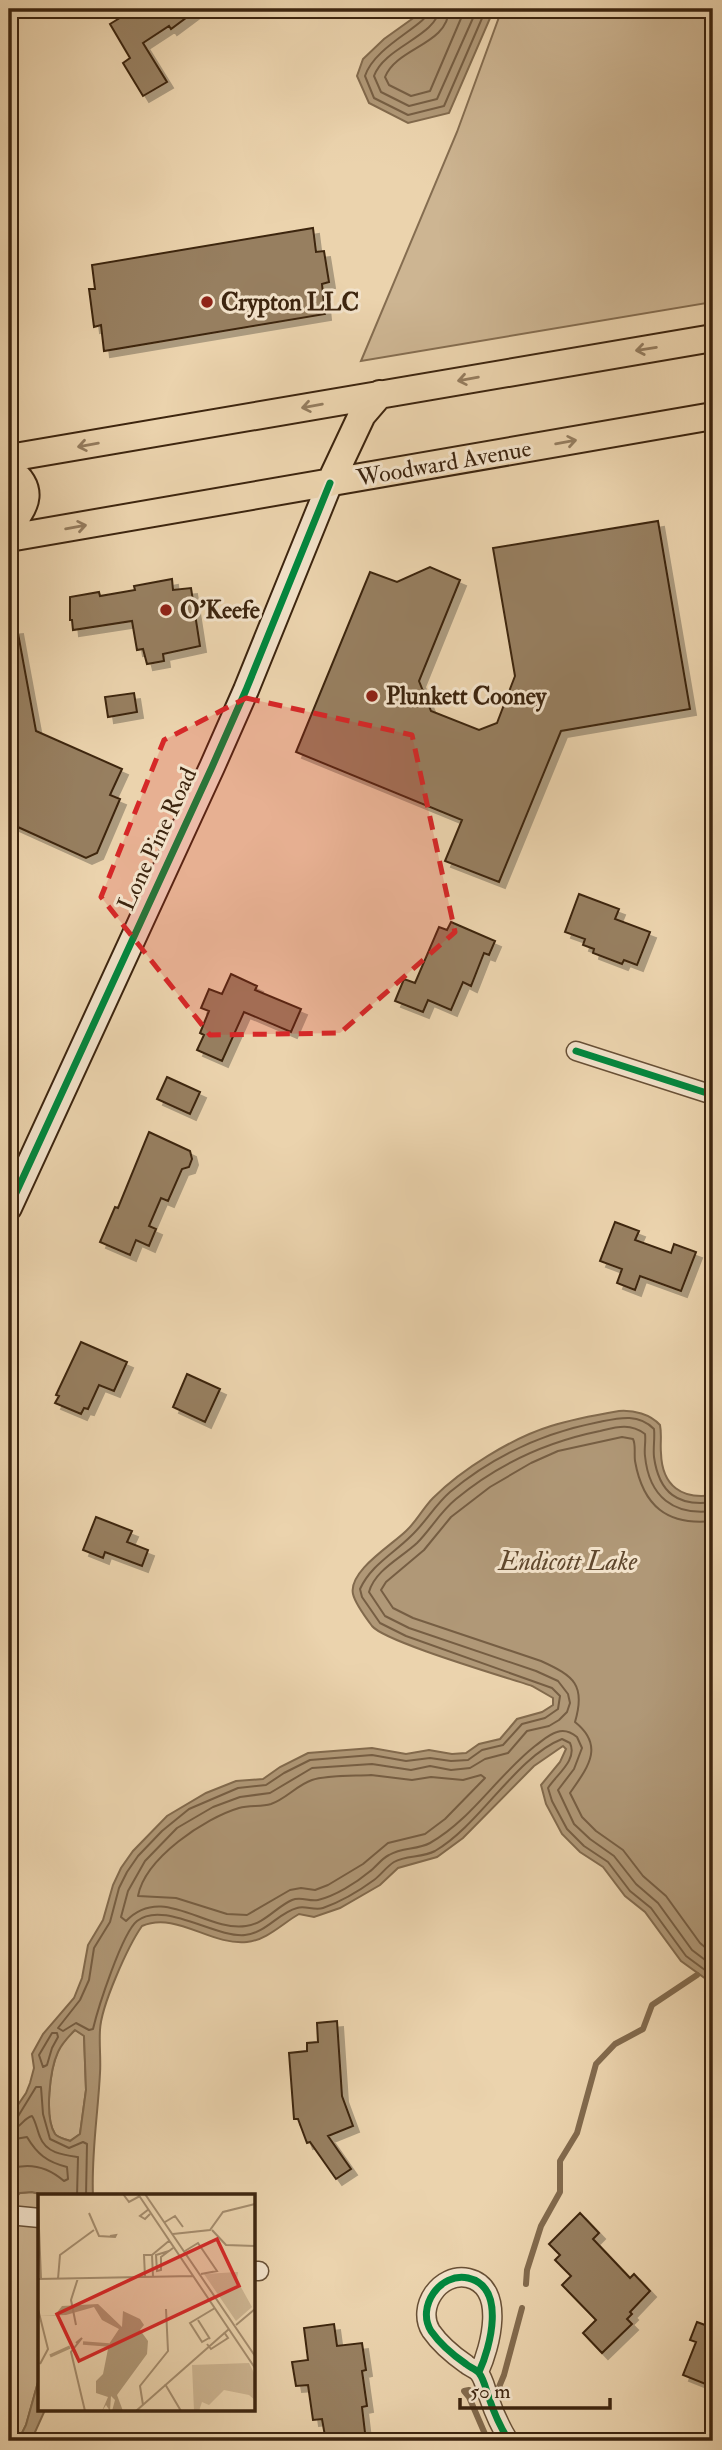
<svg xmlns="http://www.w3.org/2000/svg" width="722" height="2450" viewBox="0 0 722 2450" font-family="'IM FELL Double Pica',serif">
<style>
.green{fill:#cdb592;stroke:#856d50;stroke-width:2}
.water{fill:#b09877;stroke:#826a4d;stroke-width:2;fill-rule:evenodd}
.lines{fill:none;stroke-linecap:round;stroke-linejoin:round}
.shore{stroke:#765e43;stroke-width:2}
.stream{stroke:#826a4d;stroke-width:6}
.building{fill:#977f61;stroke:#3d250f;stroke-width:2;filter:url(#shadow)}
.street-casing{stroke:#685036;stroke-width:21}
.secondary-casing{stroke:#3d250f;stroke-width:28}
.primary-casing{stroke:#3d250f;stroke-width:30}
.street{stroke:#f2e2ca;stroke-width:18}
.secondary{stroke:#f2e2ca;stroke-width:24}
.primary{stroke:#ebd3ad;stroke-width:26}
.cycleway-casing{stroke:#f2e2ca;stroke-width:11}
.cycleway{stroke:#00873e;stroke-width:7}
.oneway{stroke:#947c5e}
.marked{fill:#d62828;fill-opacity:0.2;stroke:#d62828;stroke-width:5;stroke-dasharray:14 9;stroke-linejoin:round}
.poi-dot{fill:#8f2418;stroke:#f2e2ca;stroke-width:2.5}
.labels{text-anchor:middle;stroke-width:6;stroke-linejoin:round;paint-order:stroke}
.poi-label{font-size:24px;font-weight:bold;fill:#3d250f;stroke:#f2e2ca;text-anchor:start}
.street-label{font-size:24px;fill:#3d250f;stroke:#f2e2ca}
.water-label{font-size:26px;font-style:italic;fill:#60482e;stroke:#f2e2ca}
.inset-river{fill:none;stroke:#b09877;stroke-width:3.5}
.inset-road{fill:none;stroke:#a58d6e;stroke-width:2}
.view{fill:#d62828;fill-opacity:0.15;stroke:#d62828;stroke-width:3.5}
.inset-edge{fill:none;stroke:#3d250f;stroke-width:3.5}
</style>
<defs>
<filter id="shadow"><feDropShadow dx="6" dy="6" stdDeviation="0" flood-color="#0004"/></filter>
</defs>
<rect width="100%" height="100%" fill="#ebd3ad"/>
<filter id="stains"><feTurbulence type="fractalNoise" baseFrequency=".00286" numOctaves="4"/><feColorMatrix values="0 0 0 0 .2 0 0 0 0 .09 0 0 0 0 .02 0 0 0 .5 -.17"/></filter>
<radialGradient id="worn" r=".72"><stop offset=".6" stop-color="#630" stop-opacity="0"/><stop offset="1" stop-color="#630" stop-opacity=".3"/></radialGradient>
<path class="green" d="M502,9h211v293l-352,59 96,-229z
M75,2030l9,5 2,55 -6,44 -10,7c-5,-2 -12,-3 -15,-7 -11,-17 -5,-65 3,-83 4,-9 10,-15 17,-21z
M32,2192l16,4h-8v179l-14,50 -8,16h-9v-238l10,-10z"/>
<path class="water" d="M426,9h68l-45,104 -41,10 -39,-20 -12,-27 6,-17 21,-20z
M619,1411c15,-1 31,3 41,14 2,10 0,19 1,28 1,33 21,47 52,42v489l-32,-23 -36,-49 -20,-16 -22,-29 -23,-15 -18,-18 -16,-30 -5,-19 19,-23 6,-13 -3,-3 -29,20 -71,72 -26,19 -39,11 -18,17 -40,23 -26,9 -15,-3c-16,9 -32,26 -52,28 -36,4 -71,-31 -105,-16 -14,20 -41,80 -42,104 -1,14 1,29 0,43 -2,41 -9,82 -7,123h-45l-16,-4 -12,1 -11,10v-85l17,-25 4,-10 4,-15 -2,-14 11,-20 31,-36 8,-20 6,-33 15,-25 10,-35 8,-17 12,-17 34,-35 39,-23 30,-12 27,-2 17,-12 28,-14 64,-5 34,6 23,-4 23,4 14,-1 13,-9 21,-5 17,-20 25,-7 11,-7v-7l-21,-12c-26,-9 -147,-44 -160,-60 -6,-8 -17,-23 -19,-32 -5,-23 39,-49 53,-63 11,-10 17,-23 27,-33 29,-29 79,-60 118,-72 22,-7 45,-11 68,-15zM75,2030l9,6 2,54 -6,44 -10,7c-5,-2 -12,-3 -15,-7 -11,-17 -5,-65 3,-82 4,-9 10,-15 17,-22z
M40,2375v35h5l-14,31h-13l8,-16z"/>
<g class="lines">
<path class="shore" d="M430,9c-2,16 -55,36 -65,67l9,22 34,17 36,-9 42,-97
M439,9c-2,27 -55,38 -65,67l7,16 28,14 28,-7 40,-90
M449,9c-1,36 -52,38 -64,68l4,8 22,11 19,-5 35,-82
M713,1502c-35,5 -54,-9 -59,-45 -1,-9 1,-19 0,-28 -16,-16 -35,-11 -55,-7 -56,11 -105,33 -149,70 -15,13 -24,30 -39,44 -18,18 -40,29 -51,53l2,8 18,26 26,13 146,52 8,8 -2,13 -13,9 -23,6 -19,21 -21,5 -14,10 -17,1 -21,-3 -24,3 -34,-6 -62,5 -26,13 -18,12 -28,3 -49,21 -27,22 -24,25 -11,16 -8,16 -9,34 -16,26 -5,32 -9,20 -22,28 5,3 13,-8 13,7 4,-1c5,-21 29,-96 44,-108 26,-21 78,17 108,14 21,-2 33,-22 52,-27 8,-3 17,3 26,0 17,-6 36,-17 51,-28 7,-5 12,-13 20,-18 12,-7 28,-4 41,-11 45,-26 81,-94 127,-112l8,4c8,17 -14,32 -22,45l4,13 15,28 17,17 24,16 22,29 21,17 35,48 27,20
M713,1511c-39,5 -64,-14 -68,-55 -1,-7 1,-15 0,-22 -15,-11 -28,-7 -45,-3 -54,11 -102,33 -144,68 -16,13 -25,30 -39,44 -16,15 -42,27 -48,49l16,24 24,12 127,43 22,10 10,13 2,9 -3,9 -8,8 -10,6 -22,5 -19,22 -23,6 -15,9 -19,2 -21,-4 -19,4 -39,-6 -60,4 -42,25 -30,4 -27,10 -36,21 -32,33 -17,30 -7,26 5,4c37,-38 79,11 120,5 18,-2 30,-19 46,-26 9,-4 17,2 26,0 17,-4 38,-17 51,-28 7,-5 12,-13 20,-17 13,-8 28,-5 41,-12 41,-23 68,-68 105,-97 7,-5 14,-12 22,-14 8,-3 14,0 20,5l5,11 -8,21 -16,21 16,34 16,15 24,17 22,28 22,19 34,47 21,16
M713,1521c-46,5 -70,-15 -78,-60 -1,-8 1,-16 -2,-22l-11,-2 -64,14 -27,12 -41,24 -39,30 -27,33 -38,32 -5,8 12,18 20,10 128,43c33,15 45,24 34,61 30,24 13,45 -5,71l12,24 14,14 27,19 20,26 23,20 34,47 13,11
M371,1775l41,5 19,-3 32,3 18,-5 4,3 -40,41 -20,15 -37,9 -25,21 -35,21 -13,5 -14,-2 -11,2 -43,25 -20,-1 -51,-16 -38,-2c7,-38 67,-78 101,-88 11,-3 22,-1 32,-4 15,-5 26,-19 41,-24 14,-5 43,-4 59,-5z
M52,2033h5l1,4 -6,11 -5,17 -4,2 -4,-12z
M9,2121l8,-3 19,-31h5l2,27 7,25 19,9 14,-6 4,2 -1,52
M9,2130c12,-1 14,-12 23,-14 4,6 5,14 8,21 6,16 23,18 38,20l-1,39
M9,2140l18,-3c10,17 20,25 40,30l1,12 -4,2c-16,-14 -34,-19 -55,-12"/>
<path class="stream" d="M526,2284l1,-14 14,-44 19,-34v-31l17,-28 19,-69 19,-20 28,-15 9,-24 45,-30
M499,2387l5,-12 18,-67
M469,2390l-5,1 5,6 19,44"/>
</g>
<path class="building" d="M119,9h79l-27,20 -2,-3 -26,17 24,39 -24,14 -20,-33 7,-5 -20,-34 13,-8z
M313,228l3,24 8,-1 5,31 -7,2 3,30 -221,37 -3,-26 -7,2 -5,-38h6l-3,-24z
M658,521l32,188 -129,22 -62,151 -54,-21 17,-41 -166,-68 74,-180 27,10 33,-15 30,13 -41,101 12,30 48,19 18,-7 18,-47 -22,-128z
M172,579l1,11 18,-2 9,58 -37,8 1,7 -17,3 -4,-15 -6,1 -5,-29 -59,9 -1,-10h-2v-23l29,-5 1,4 35,-6 -1,-4z
M17,628l19,103 86,38 -12,26 10,4 -23,54 -11,5 -77,-35v-194z
M134,693l3,19 -29,5 -3,-20z
M579,894l40,15 -4,10 35,13 -13,33 -13,-5 -2,4 -29,-11 1,-4 -11,-4 2,-6 -20,-7z
M451,922l44,19 -6,14 -5,-2 -13,33 -8,-4 -12,28 -23,-10 -5,12 -28,-11 9,-22 11,4 24,-56 8,3z
M231,974l26,12 -2,4 46,19 -10,23 -47,-20 -22,49 -25,-11 7,-15 -4,-2 9,-22 -8,-3 8,-19 13,5z
M167,1077l33,15 -10,22 -33,-15z
M149,1132l41,19 2,8 -3,8 -7,2 -14,32 -7,-3 -12,28 7,3 -7,17 -13,-6 -6,15 -30,-13 15,-35 3,1z
M615,1222l24,9 -4,9 36,13 3,-9 22,8 -15,39 -41,-15 -5,14 -18,-7 5,-14 -22,-8z
M81,1342l46,20 -13,29 -15,-6 -11,24 -4,-1 -3,6 -26,-11 4,-7 -3,-1z
M187,1374l33,15 -15,33 -32,-15z
M96,1517l36,14 -5,11 21,8 -6,16 -37,-14 -2,6 -20,-8z
M337,2021l5,75 11,30 -25,10 23,33 -15,10 -26,-37 -3,1 -9,-24h-4l-5,-66 18,-2v-8l11,-1 -1,-19z
M580,2213l19,20 -6,6 37,39 4,-4 16,17 -20,21 2,2 -5,5 5,5 -30,29 -19,-20 13,-13 -34,-35 9,-9 -16,-16 5,-5 -11,-11z
M697,2322l16,6v44l-5,13 -25,-10 13,-33 -6,-2z
M334,2324l3,22 25,-3 4,27 -4,1 5,35 -5,1 4,34h-31l-1,-6 -9,1 -3,-17 -9,1 -5,-35 -12,1 -4,-24 16,-2 -4,-32z"/>
<g class="lines">
<g class="street-casing">
<path id="street" d="M576,1051l137,44
M9,2215l31,3
M254,2271h5
M479,2372c11,-24 28,-85 -11,-94 -28,-6 -52,29 -37,53 9,13 22,24 35,33 3,3 10,5 13,9 5,6 7,17 10,25 5,15 12,30 20,43"/>
</g>
<g class="secondary-casing">
<path id="secondary" d="M9,1208l203,-441 34,-77 84,-207"/>
</g>
<g class="primary-casing">
<path id="primary" d="M9,458l704,-120
M9,469c25,19 19,36 0,57
M330,483l32,-68 18,-21
M9,538l704,-122"/>
</g>
<use href="#street" class="street"/>
<use href="#secondary" class="secondary"/>
<use href="#primary" class="primary"/>
<g class="cycleway-casing">
<path id="cycleway" d="M576,1051l137,44
M9,1208l203,-441 34,-77 84,-207
M479,2372c11,-24 28,-85 -11,-94 -28,-6 -52,29 -37,53 9,13 22,24 35,33 3,3 10,5 13,9 5,6 7,17 10,25 5,15 12,30 20,43"/>
</g>
<use href="#cycleway" class="cycleway"/>
</g>
<defs><path id="oneway-shaft" d="M-6 0H5M1.5-3L5.5 0L1.5 3" fill="none" stroke-width="1.6" stroke-linecap="round" stroke-linejoin="round" transform="scale(1.75)"/></defs>
<g class="oneway">
<use href="#oneway-shaft" transform="translate(646 349) rotate(171)"/>
<use href="#oneway-shaft" transform="translate(468 379) rotate(170)"/>
<use href="#oneway-shaft" transform="translate(312 406) rotate(170)"/>
<use href="#oneway-shaft" transform="translate(566 442) rotate(-10)"/>
<use href="#oneway-shaft" transform="translate(88 445) rotate(170)"/>
<use href="#oneway-shaft" transform="translate(76 527) rotate(-10)"/>
</g>
<path class="marked" d="M246,698l166,37 43,197 -115,101 -130,2 -109,-138 63,-157z"/>
<g class="poi-dot">
<circle cx="207" cy="302" r="7"/>
<circle cx="166" cy="610" r="7"/>
<circle cx="372" cy="696" r="7"/>
</g>
<g class="labels">
<g class="poi-label">
<text x="221" y="310">Crypton LLC</text>
<text x="180" y="618">O'Keefe</text>
<text x="386" y="704">Plunkett Cooney</text>
</g>
<g class="street-label">
<text transform="translate(444 463) rotate(-10)" y="8">Woodward Avenue</text>
<text transform="translate(157 839) rotate(-65)" y="8">Lone Pine Road</text>
</g>
<g class="water-label">
<text x="568" y="1570">Endicott Lake</text>
</g>
</g>
<g transform="translate(38 2194)">
<rect width="217" height="217" fill="#ebd3ad"/>
<path d="M200,78l-1,8 15,27 -16,14 -32,-47zM211,169l6,12v25l-6,-5 -25,-5 -15,15 -7,-3 -3,9h-5l-2,-46z" fill="#cdb592"/>
<path d="M60,110l24,23 1,-16 17,8 4,6 -4,5 8,11 -1,13 -30,41 6,16h-11l3,-11 -4,-4 -1,15 -4,-6 -4,6 6,-14 -12,-4v-12l7,-7 6,-30 10,-15 -17,-9 -8,-13 -28,8 -28,1 17,-1 7,-9z" fill="#b09877"/>
<path class="inset-river" d="M45,149l26,2M12,162l20,-9"/>
<path class="inset-road" d="M85,0l6,8 11,-6M100,0l117,174M107,0l110,162M0,9l3,76M111,15l-9,7 5,3 5,-5M51,19l10,23 16,1 1,-2 -6,1M127,28l10,-6 8,11M174,36l14,15 29,1M135,40l37,-4 13,-18 32,-8M131,57l-13,4 1,16 4,-1v-13l12,-9M147,57l13,-8 19,28 -16,3M114,61l1,22M107,83l-1,-22h8l18,-15M0,85l155,-3M20,85l2,-24 34,-25M0,115l10,40 -8,15M160,126l12,19M38,131l-5,-25 7,-22M198,131l19,-16M171,144l-7,4 -12,-19 25,-15M38,149l6,-5 -11,14 14,59M169,150l4,5 17,-11 -4,-6M127,190l16,27M105,211l-3,-19 28,-35 -2,-42M98,217l93,-82"/>
<path class="view" d="M179,45l22,47 -160,75 -22,-47z"/>
<rect width="217" height="217" class="inset-edge"/>
</g>
<rect width="722" height="2450" fill="none" stroke="#ebd3ad" stroke-width="35"/>
<rect x="10" y="10" width="701" height="2429" fill="none" stroke="#3d250f" stroke-width="3.5"/>
<rect x="18" y="18" width="687" height="2415" fill="none" stroke="#3d250f" stroke-width="2"/>
<path d="M460 2398v10h150v-10" fill="none" stroke="#3d250f" stroke-width="3.5"/>
<text x="470" y="2398" font-size="21" fill="#3d250f" stroke="#f2e2ca" stroke-width="5" paint-order="stroke">50 m</text>
<rect width="100%" height="100%" filter="url(#stains)"/>
<rect width="100%" height="100%" fill="url(#worn)"/>
</svg>
